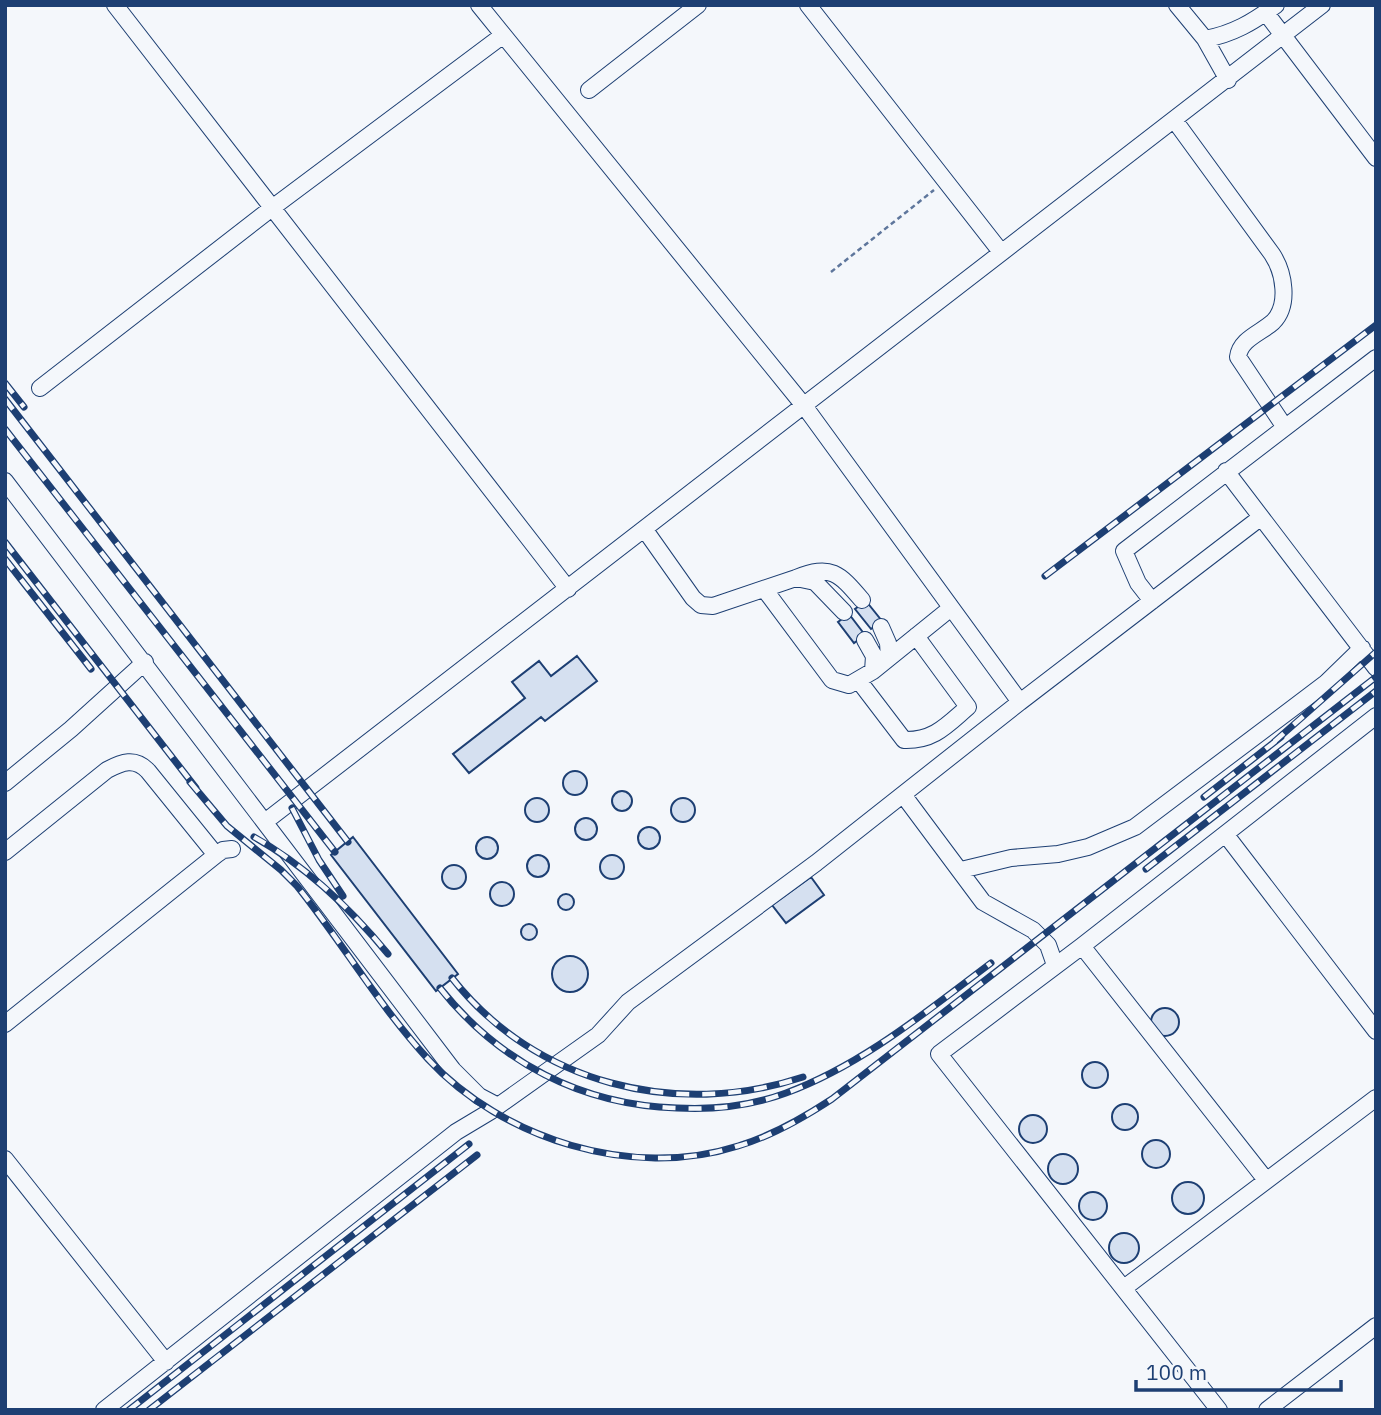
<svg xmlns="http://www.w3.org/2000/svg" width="1381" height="1415" viewBox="0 0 1381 1415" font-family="'IBM Plex Sans',sans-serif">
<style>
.building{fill:#d5e0f0;stroke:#1d3f73;stroke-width:2}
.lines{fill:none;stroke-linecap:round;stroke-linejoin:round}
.minor-casing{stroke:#1d3f73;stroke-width:18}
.path{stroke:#5e769c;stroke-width:2.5;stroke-dasharray:5 3.5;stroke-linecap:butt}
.minor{stroke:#f4f7fb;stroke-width:16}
.rail-casing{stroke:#1d3f73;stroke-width:7}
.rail{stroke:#f4f7fb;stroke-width:4.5;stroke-dasharray:13;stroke-linecap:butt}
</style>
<rect width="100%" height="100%" fill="#f4f7fb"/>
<path class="building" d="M866,601l16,20 -11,8 -16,-20z
M849,614l16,21 -11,8 -16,-21z
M577,656l20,25 -52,40 -4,-4 -72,56 -16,-19 72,-56 -13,-16 27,-21 12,15z
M563 783a12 12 0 1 1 24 0a12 12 0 1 1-24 0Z
M612 801a10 10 0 1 1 20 0a10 10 0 1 1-20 0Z
M671 810a12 12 0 1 1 24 0a12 12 0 1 1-24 0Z
M525 810a12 12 0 1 1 24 0a12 12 0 1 1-24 0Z
M575 829a11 11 0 1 1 22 0a11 11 0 1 1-22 0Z
M638 838a11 11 0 1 1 22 0a11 11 0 1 1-22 0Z
M476 848a11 11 0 1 1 22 0a11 11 0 1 1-22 0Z
M353,837l105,137 -22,17 -105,-136z
M527 866a11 11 0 1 1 22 0a11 11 0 1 1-22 0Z
M600 867a12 12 0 1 1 24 0a12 12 0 1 1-24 0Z
M442 877a12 12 0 1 1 24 0a12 12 0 1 1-24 0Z
M811,877l13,18 -38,28 -14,-18z
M490 894a12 12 0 1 1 24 0a12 12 0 1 1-24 0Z
M558 902a8 8 0 1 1 16 0a8 8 0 1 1-16 0Z
M521 932a8 8 0 1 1 16 0a8 8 0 1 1-16 0Z
M552 974a18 18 0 1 1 36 0a18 18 0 1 1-36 0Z
M1151 1022a14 14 0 1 1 28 0a14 14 0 1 1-28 0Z
M1082 1075a13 13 0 1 1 26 0a13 13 0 1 1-26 0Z
M1112 1117a13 13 0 1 1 26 0a13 13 0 1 1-26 0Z
M1019 1129a14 14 0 1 1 28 0a14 14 0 1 1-28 0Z
M1142 1154a14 14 0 1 1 28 0a14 14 0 1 1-28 0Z
M1048 1169a15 15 0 1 1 30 0a15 15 0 1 1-30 0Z
M1172 1198a16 16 0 1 1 32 0a16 16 0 1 1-32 0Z
M1079 1206a14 14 0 1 1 28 0a14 14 0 1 1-28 0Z
M1109 1248a15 15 0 1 1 30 0a15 15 0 1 1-30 0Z"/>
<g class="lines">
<g class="minor-casing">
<path id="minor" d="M115,5l453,584
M808,5l193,247
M1177,5l28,34 23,41
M1266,13l110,145
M1205,39c28,-5 48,-17 71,-34
M589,90l109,-85
M1175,121l97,133c12,18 18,51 1,68 -12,11 -33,17 -35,35l46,69
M40,388l232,-180 230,-172
M1226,471l150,197
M5,481l448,589 26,26 19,10
M645,530l48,68 8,7 12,1 83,-28 19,4 29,30
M796,578c35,-14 43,-5 66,22
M765,590l67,90 17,5 24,-14 78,-63
M1152,601l-14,-18 -14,-32 252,-193
M881,627l7,16 1,15
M865,640l9,16 -1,15
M859,681l45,59c30,1 43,-15 64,-33l-52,-71
M1020,702l240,-184
M5,783l66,-54 74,-67
M904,796l79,106 50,28 15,15 7,20
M266,821l1056,-816
M1226,835l150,196
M5,852l102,-82c15,-8 28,-13 41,1l68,84 7,-5 9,-1
M961,870l50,-12 47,-4 30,-7 47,-20 191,-144 36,-35
M1082,946l184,234
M5,1024l211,-169
M5,1159l161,203
M1124,1288l252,-190
M104,1410l352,-278 35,-21 107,-76 30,-33 188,-139 204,-161 -215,-295 -326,-402
M1219,1410l-280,-356 143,-108 294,-230
M1267,1410l109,-84"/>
</g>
<path class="path" d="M831,272l103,-82"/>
<use href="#minor" class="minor"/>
<g class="rail-casing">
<path id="rail" d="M5,383l19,24
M5,399l343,443
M5,429l330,423
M5,542l191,246
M5,559l86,110
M1045,576l331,-251
M1274,742l102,-90
M190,782l37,44 54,44 16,16c45,56 82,120 131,173 74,80 204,121 310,87 34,-10 65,-28 94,-47l544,-422
M1204,797l77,-60
M292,808l27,52 24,36
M254,837c52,29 96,71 134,117
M1146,869l230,-178
M452,978c83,106 225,141 351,99
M440,988c59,74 141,117 237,120 37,2 74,-2 109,-15 76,-28 141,-82 205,-130
M129,1410l340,-266
M149,1410l328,-255"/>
</g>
<use href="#rail" class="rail"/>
</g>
<rect width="1381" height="1415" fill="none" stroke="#1d3f73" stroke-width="14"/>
<path d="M1136 1380v10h205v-10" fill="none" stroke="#1d3f73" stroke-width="3.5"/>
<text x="1146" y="1380" font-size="21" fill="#1d3f73" stroke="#f4f7fb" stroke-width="5" paint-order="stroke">100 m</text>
</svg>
